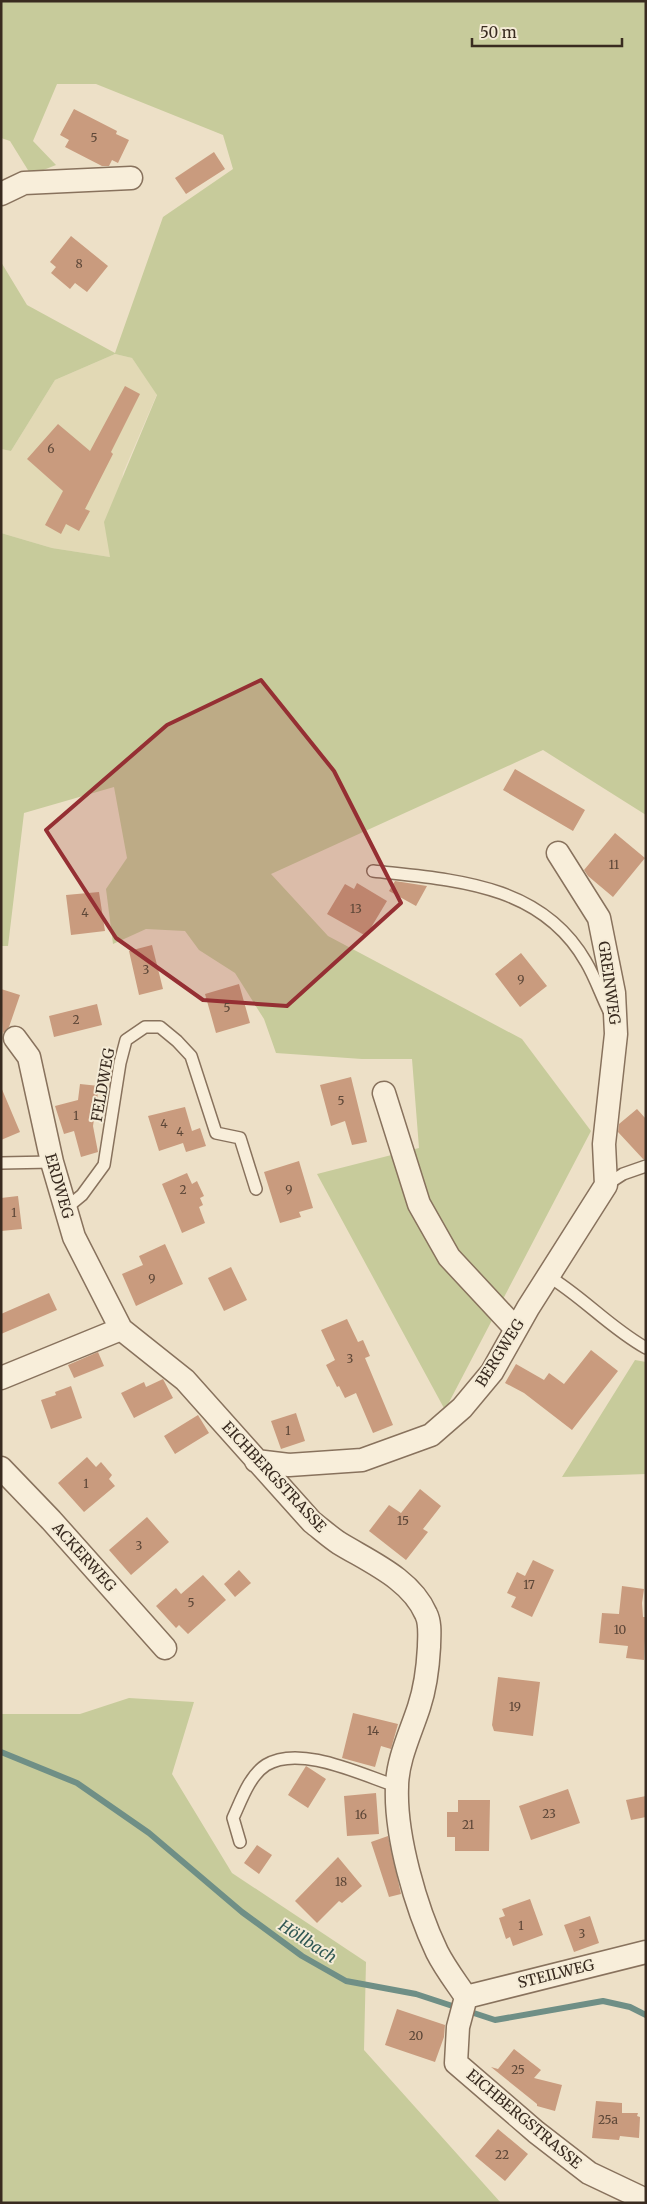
<svg xmlns="http://www.w3.org/2000/svg" width="647" height="2204" viewBox="0 0 647 2204" font-family="Merriweather,serif">
<style>
.farmland{fill:#e2d9b5}
.green{fill:#c7cb9b}
.lines{fill:none;stroke-linecap:round;stroke-linejoin:round}
.stream{stroke:#6f8f86;stroke-width:6}
.building{fill:#c99b7e}
.service-casing{stroke:#88725d;stroke-width:14}
.minor-casing{stroke:#88725d;stroke-width:25}
.service{stroke:#f8eeda;stroke-width:11}
.minor{stroke:#f8eeda;stroke-width:22}
.marked{fill:#952f33;fill-opacity:0.2;stroke:#952f33;stroke-width:4;stroke-linejoin:round}
.labels{text-anchor:middle;stroke-width:4;stroke-linejoin:round;paint-order:stroke}
.number-label{font-size:12px;fill:#5d4738}
.street-label{font-size:15px;fill:#392b20;stroke:#f4ebd6}
.water-label{font-size:16px;font-style:italic;fill:#305854;stroke:#f4ebd6}
</style>
<rect width="100%" height="100%" fill="#ede0c7"/>
<path class="farmland" d="M115,354l17,4 25,36 -34,79 -13,84 -58,-9 -51,-15v-84l10,2 44,-71z"/>
<path class="green" d="M1,1h645v814l-103,-65 -272,124 57,62 194,103 69,92 -146,279 -128,-236 102,-26 -7,-89h-50l-86,-6 -12,-34 -29,-46 -36,-23 -14,-19 -39,-2 -33,15 -7,-55 21,-31 -13,-71 -90,26 -16,133h-7v-413l51,15 58,9 -6,-35 53,-127 -25,-37 -17,-4 -60,26 -44,71 -10,-2v-187l26,43 88,48 48,-136 70,-48 -10,-34 -127,-51h-39l-24,57 23,24 -25,10 -21,-34 -9,-3z
M635,1360l11,2v112l-84,3z
M129,1698l65,4 -22,72 60,99 134,89 -2,88 137,153h-500v-489h79z"/>
<g class="lines">
<path class="stream" d="M1,1752l76,31 72,50 93,79 60,44 44,25 70,13 79,26 108,-19 27,6 16,8"/>
</g>
<path class="building" d="M74,109l43,22 -1,3 13,6 -11,23 -6,-3 -3,6h-7l-37,-19 4,-7 -9,-5z
M214,152l11,17 -39,25 -11,-16z
M71,236l37,30 -21,26 -12,-9 -5,6 -19,-16 5,-6 -6,-5z
M125,386l15,8 -29,58 2,2 -28,55 5,2 -11,20 -13,-7 -5,10 -16,-9 18,-34 -36,-32 31,-35 32,27z
M515,769l70,41 -12,21 -70,-41z
M615,833l30,25 -32,39 -25,-21 -4,-6z
M395,881l32,5 -11,20 -27,-15z
M357,883l30,18 -21,35 -39,-22 18,-30 9,5z
M99,892l6,39 -34,4 -5,-40z
M152,945l11,44 -24,6 -10,-44z
M521,953l26,33 -27,21 -25,-33z
M239,984l11,39 -34,10 -11,-39z
M1,989l19,6 -11,32 -6,6v9z
M97,1004l5,21 -48,12 -5,-21z
M351,1077l16,65 -15,3 -7,-24 -14,5 -11,-41z
M80,1084l19,2 -6,40 5,26 -17,5 -7,-26 -10,3 -9,-28 23,-6z
M1,1087l19,45 -19,8z
M185,1107l7,24 8,-3 6,18 -20,6 -3,-9 -24,8 -11,-35z
M637,1109l9,10v40h-3l-25,-27 1,-8z
M299,1161l14,47 -14,4 2,5 -21,6 -16,-51z
M187,1173l5,11 5,-3 7,15 -4,2 3,7 -4,2 6,16 -23,10 -20,-49z
M18,1196l4,33 -21,2v-33z
M165,1244l18,40 -47,22 -14,-32 21,-9 -4,-9z
M231,1267l16,33 -23,11 -16,-33z
M49,1293l8,17 -56,24v-20z
M347,1319l11,23 5,-2 7,16 -5,2 28,67 -20,8 -17,-40 -11,5 -6,-12 -2,1 -11,-22 9,-5 -14,-30z
M591,1350l27,21 -46,59 -48,-37 -19,-10 11,-19 28,16 5,-7 15,11z
M98,1352l6,14 -30,12 -6,-13z
M163,1379l10,19 -39,20 -13,-25 23,-11 2,5z
M71,1386l11,32 -31,11 -10,-29 15,-5 -1,-3z
M296,1413l9,28 -24,8 -10,-28z
M198,1415l11,18 -34,21 -11,-18z
M87,1457l9,10 5,-5 11,13 -3,4 6,7 -31,26 -26,-29z
M420,1489l21,17 -18,23 5,3 -22,28 -37,-29 20,-26 12,8z
M147,1517l22,25 -38,33 -22,-25z
M533,1560l21,10 -22,47 -21,-10 5,-10 -9,-4 10,-21 8,4z
M239,1570l12,13 -16,14 -11,-13z
M203,1575l23,25 -38,34 -9,-9 -3,3 -20,-22 20,-18 5,6z
M622,1586l22,3 -2,14 1,14h3l-2,43 -18,-2 2,-12 -29,-3 3,-30 17,1z
M498,1677l42,5 -7,54 -39,-5 -2,-6z
M353,1713l45,11 -7,25 -10,-3 -6,21 -33,-9z
M306,1766l20,13 -18,29 -20,-13z
M568,1789l12,34 -49,17 -12,-34z
M376,1793l3,41 -32,2 -3,-40z
M646,1796v21l-15,3 -5,-20z
M458,1800h32l-1,51h-34v-14h-8v-25h11z
M388,1836l13,58 -12,3 -18,-55z
M257,1845l15,10 -13,19 -15,-11z
M338,1857l24,29 -20,17 -3,-2 -22,22 -22,-22z
M530,1899l13,36 -30,11 -3,-9 -4,2 -7,-21 6,-2 -3,-7z
M590,1916l9,27 -25,9 -10,-27z
M397,2009l48,16 -1,12 -9,25 -50,-17z
M514,2049l27,21 -7,8 28,7 -7,26 -18,-5v-2l-46,-37 7,2z
M596,2101l26,2v10h16l-1,3 3,1 -1,21 -19,-2 -1,4 -27,-2z
M498,2129l30,25 -23,27 -30,-25z"/>
<g class="lines">
<g class="service-casing">
<path id="service" d="M373,871c80,9 168,12 213,91 9,15 15,33 23,49
M1,1163l51,-1
M606,1185l17,-11 23,-8
M65,1209l17,-14 22,-30 16,-102 6,-23 19,-13h15l17,14 14,15 25,77 24,5 16,51
M548,1276c35,21 62,52 98,72
M240,1842l-7,-24c8,-17 16,-42 33,-53 34,-21 96,10 130,21"/>
</g>
<g class="minor-casing">
<path id="minor" d="M1,194l23,-11 107,-5
M15,1038l14,19 23,105 22,75 47,92
M384,1093l35,111 30,53 67,72
M1,1378l120,-49 64,51 127,142c9,7 18,15 27,21 31,19 72,36 87,71 5,10 3,23 3,33 -1,19 -4,42 -10,60 -8,25 -22,53 -22,80 -2,49 19,121 40,165 8,16 19,30 29,45l-8,30 -2,36 80,69 53,41 57,27
M256,1461l33,4 73,-5 69,-25 31,-27 30,-36 36,-64 78,-123 -2,-41 12,-110 -2,-41 -15,-75 -41,-65
M1,1468l50,52 114,128
M466,1997l180,-45"/>
</g>
<use href="#service" class="service"/>
<use href="#minor" class="minor"/>
</g>
<path class="marked" d="M261,680l73,91 67,132 -114,103 -84,-6 -87,-62 -70,-108 121,-105z"/>
<g class="labels">
<g class="number-label">
<text x="94" y="142">5</text>
<text x="79" y="268">8</text>
<text x="51" y="453">6</text>
<text x="614" y="869">11</text>
<text x="356" y="913">13</text>
<text x="85" y="917">4</text>
<text x="146" y="974">3</text>
<text x="521" y="984">9</text>
<text x="227" y="1012">5</text>
<text x="76" y="1024">2</text>
<text x="341" y="1105">5</text>
<text x="76" y="1120">1</text>
<text x="164" y="1128">4</text>
<text x="180" y="1136">4</text>
<text x="183" y="1194">2</text>
<text x="289" y="1194">9</text>
<text x="14" y="1217">1</text>
<text x="152" y="1283">9</text>
<text x="350" y="1363">3</text>
<text x="288" y="1435">1</text>
<text x="86" y="1488">1</text>
<text x="403" y="1525">15</text>
<text x="139" y="1550">3</text>
<text x="529" y="1589">17</text>
<text x="191" y="1607">5</text>
<text x="620" y="1634">10</text>
<text x="515" y="1711">19</text>
<text x="373" y="1735">14</text>
<text x="549" y="1818">23</text>
<text x="361" y="1819">16</text>
<text x="468" y="1829">21</text>
<text x="341" y="1886">18</text>
<text x="521" y="1930">1</text>
<text x="582" y="1938">3</text>
<text x="416" y="2040">20</text>
<text x="518" y="2074">25</text>
<text x="608" y="2124">25a</text>
<text x="502" y="2159">22</text>
</g>
<g class="street-label">
<text transform="translate(609 983) rotate(82)" y="5">GREINWEG</text>
<text transform="translate(103 1085) rotate(-80)" y="5">FELDWEG</text>
<text transform="translate(59 1186) rotate(74)" y="5">ERDWEG</text>
<text transform="translate(500 1353) rotate(-58)" y="5">BERGWEG</text>
<text transform="translate(274 1477) rotate(47)" y="5">EICHBERGSTRASSE</text>
<text transform="translate(84 1557) rotate(48)" y="5">ACKERWEG</text>
<text transform="translate(556 1974) rotate(-14)" y="5">STEILWEG</text>
<text transform="translate(524 2119) rotate(40)" y="5">EICHBERGSTRASSE</text>
</g>
<g class="water-label">
<text transform="translate(308 1941) rotate(33)" y="6">Höllbach</text>
</g>
</g>
<rect width="647" height="2204" fill="none" stroke="#392b20" stroke-width="5"/>
<path d="M472 38v8h150v-8" fill="none" stroke="#392b20" stroke-width="2.5"/>
<text x="480" y="38" font-size="15" fill="#392b20" stroke="#f4ebd6" stroke-width="4" paint-order="stroke">50 m</text>
</svg>
